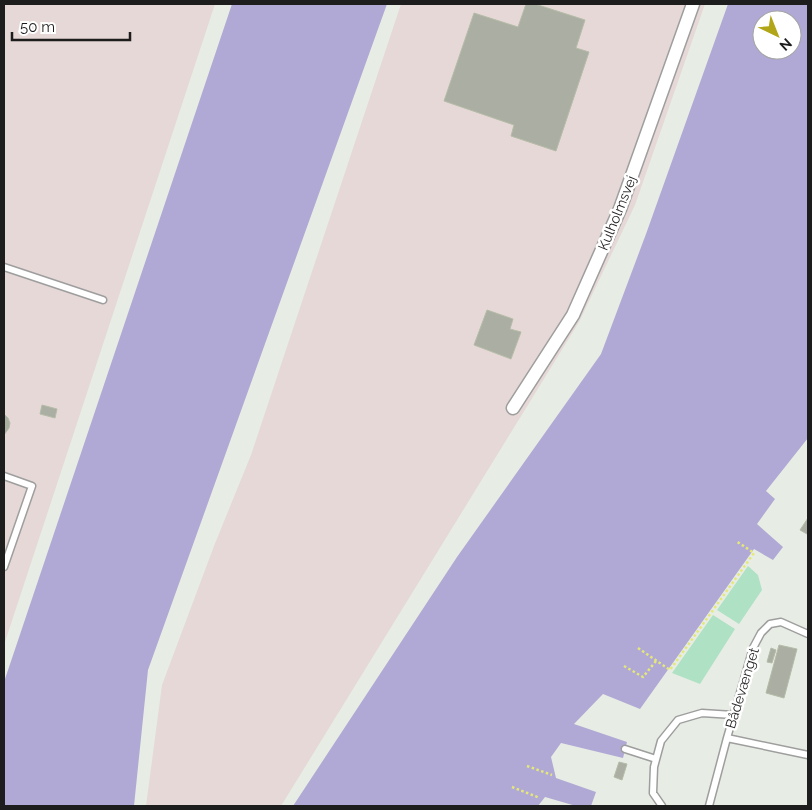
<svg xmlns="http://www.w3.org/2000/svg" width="812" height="810" viewBox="0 0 812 810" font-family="Raleway,sans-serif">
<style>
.industrial{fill:#e5d8d6}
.grass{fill:#afe1c5}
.water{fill:#b0a9d5;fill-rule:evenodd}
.building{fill:#abaea3;stroke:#b5bca8}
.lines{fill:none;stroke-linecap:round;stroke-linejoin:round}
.service-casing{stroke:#9e9e9e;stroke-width:9}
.minor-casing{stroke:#9e9e9e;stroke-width:15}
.path{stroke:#e5e879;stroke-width:2.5;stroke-dasharray:2.5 2.5;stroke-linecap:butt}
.service{stroke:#fff;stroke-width:6}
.minor{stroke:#fff;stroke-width:12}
.labels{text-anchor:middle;stroke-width:5;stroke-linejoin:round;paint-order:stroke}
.street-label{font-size:14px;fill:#1d1d1d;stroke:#fff}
</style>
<rect width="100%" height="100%" fill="#e7ede4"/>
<path class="industrial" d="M4,4h211l-211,641z
M401,4h304l-70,201 -56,117 -298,484h-135l16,-121 52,-139 37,-91z"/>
<path class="grass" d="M748,566l10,9 4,15 -23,34 -22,-14z
M713,615l22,14 -35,55 -28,-11z"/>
<path class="water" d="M232,4h155l-239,666 -14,136h-130v-124z
M728,4h80v434l-42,53 9,8 -18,25 26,23 -10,13 -19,-11 -114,160 -37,-15 -29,30 53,18 -4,16 -62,-15 -10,14 5,21 40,14 -5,14h-15l-31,-9 -7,9h-245l164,-249 144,-203 45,-120zM762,20h30v30h-30z"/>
<path class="building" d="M526,4h9l50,16 -9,28 13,4 -33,99 -45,-15 3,-11 -70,-24 30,-88 44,14z
M487,310l26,9 -3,10 11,3 -10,27 -37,-14z
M42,405l15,4 -2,9 -15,-4z
M4,414l4,4 2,5 -1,5 -5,7z
M808,518v14l-1,2 -7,-4z
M779,645l18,4 -13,49 -18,-5z
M771,648l5,2 -4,13 -5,-1z
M619,762l8,2 -5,16 -8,-3z"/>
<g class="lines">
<g class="service-casing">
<path id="service" d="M4,267l99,33
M4,476l28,10 -28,81
M727,738l81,17
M625,749l31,10
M662,806l-9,-13 1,-26 7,-26 17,-21 24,-7 31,2
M709,806l18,-68 26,-90 8,-15 9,-9 11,-2 27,12"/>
</g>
<g class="minor-casing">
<path id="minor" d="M513,408l60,-93 47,-106 73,-205"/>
</g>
<path class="path" d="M638,648l32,22 84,-117 -18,-12
M624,666l19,11 13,-16
M527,766l25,9
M512,787l28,11"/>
<use href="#service" class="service"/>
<use href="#minor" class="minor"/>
</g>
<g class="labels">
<g class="street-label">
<text transform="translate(617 213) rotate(-68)" y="5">Kulholmsvej</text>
<text transform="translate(742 688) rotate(-73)" y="5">Bådevænget</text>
</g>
</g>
<rect width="812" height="810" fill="none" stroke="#1d1d1d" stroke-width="10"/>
<g transform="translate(777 35) rotate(137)"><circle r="24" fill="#ffffff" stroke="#a5a5a5"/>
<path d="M0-4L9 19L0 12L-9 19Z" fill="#b1a618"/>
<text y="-8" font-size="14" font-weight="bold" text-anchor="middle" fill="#1d1d1d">N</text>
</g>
<path d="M12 32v8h118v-8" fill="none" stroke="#1d1d1d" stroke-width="2.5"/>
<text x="20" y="32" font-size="15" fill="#1d1d1d" stroke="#ffffff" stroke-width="4" paint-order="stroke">50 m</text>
</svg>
